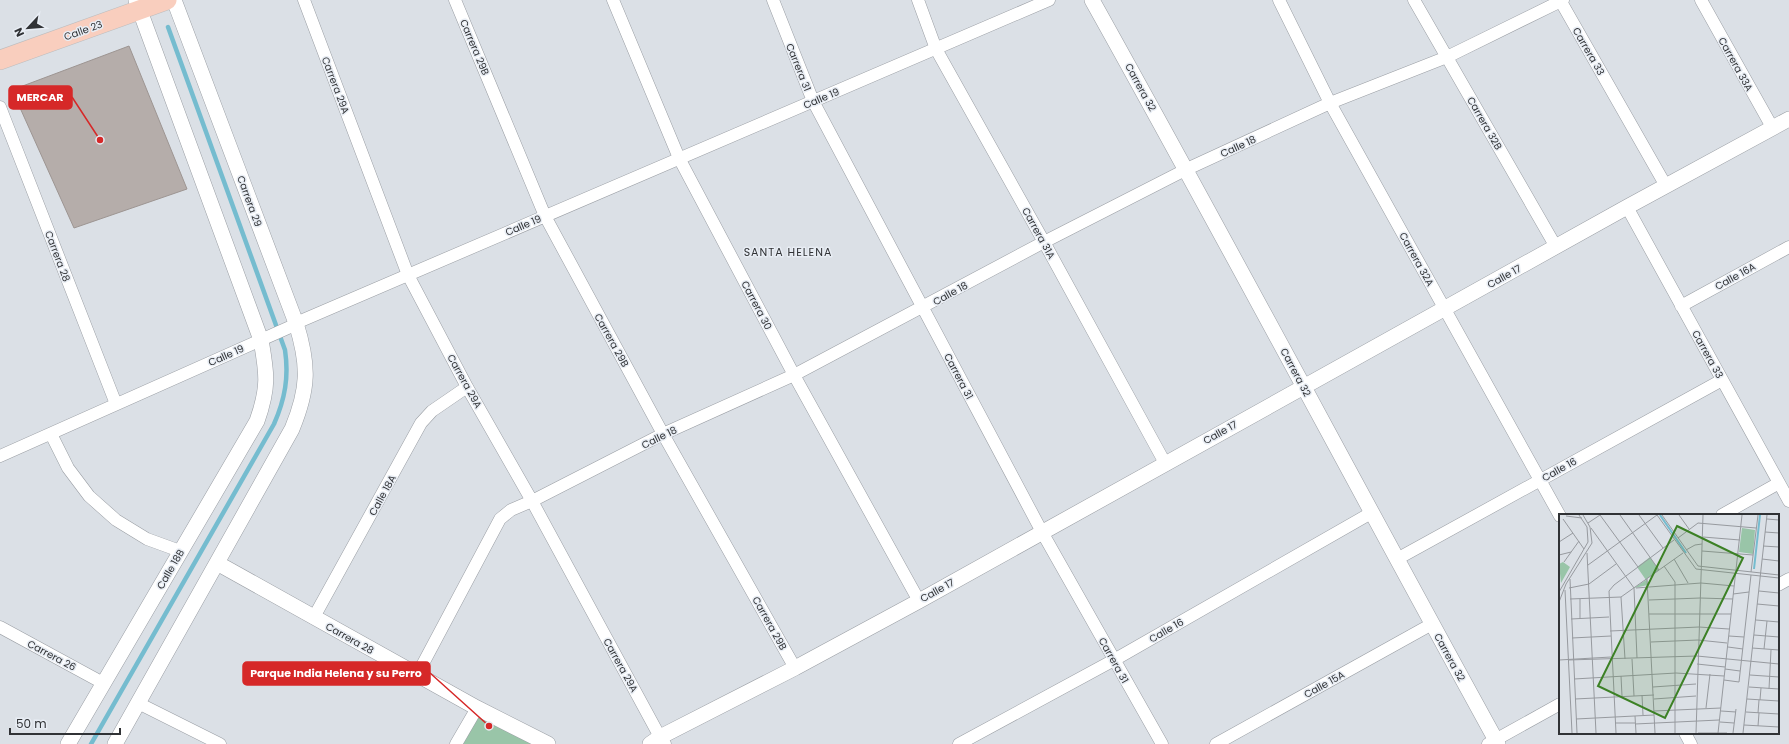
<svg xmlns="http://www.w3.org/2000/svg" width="1789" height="744" viewBox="0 0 1789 744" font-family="Poppins,sans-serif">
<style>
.green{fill:#99c5a8}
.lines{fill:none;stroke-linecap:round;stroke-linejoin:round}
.stream{stroke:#75bccf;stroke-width:4.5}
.building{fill:#b5adaa;stroke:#9d9592}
.minor-casing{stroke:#9a9ea4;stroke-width:13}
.tertiary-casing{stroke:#9a9ea4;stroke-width:16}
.primary-casing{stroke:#bdbdbe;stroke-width:20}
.minor{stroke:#fff;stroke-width:12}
.tertiary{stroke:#fff;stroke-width:15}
.primary{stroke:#f9cebe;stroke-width:19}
.labels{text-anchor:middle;stroke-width:3;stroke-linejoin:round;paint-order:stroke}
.street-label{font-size:10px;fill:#303235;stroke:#e8edf4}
.neighbourhood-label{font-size:11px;letter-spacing:1px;fill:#303235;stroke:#e8edf4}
.inset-river{fill:none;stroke:#75bccf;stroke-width:2}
.inset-road{fill:none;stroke:#979a9f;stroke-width:1}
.view{fill:#3c8125;fill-opacity:0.15;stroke:#3c8125;stroke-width:2}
.inset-edge{fill:none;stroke:#303235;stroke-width:2}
.leader{fill:none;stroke:#d62828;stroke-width:1.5}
.callout-dot{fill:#d62828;stroke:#e8edf4;stroke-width:1.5}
.callout{fill:#d62828;stroke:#d62828;stroke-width:1.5}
.callout-label{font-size:11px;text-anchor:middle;font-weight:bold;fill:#fff}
</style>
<rect width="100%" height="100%" fill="#dbe0e6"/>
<path class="green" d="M477,708l71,36h-92z"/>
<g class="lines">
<path class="stream" d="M91,744l183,-320c11,-25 15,-47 11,-74l-117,-323"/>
</g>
<path class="building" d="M129,46l58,143 -113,39 -62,-138z"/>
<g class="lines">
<g class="minor-casing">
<path id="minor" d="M304,0l104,275 59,112 65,114 128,236 5,7
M455,0l90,216 118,218 132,234
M613,0l66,158 115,217 125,226
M773,0l40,101 229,431 120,212
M918,0l18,49 108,193 121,221
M1279,0l51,103 230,413
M1414,0l142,247
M1560,0l106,186
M1701,0l71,127
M0,107l116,297
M1627,207l162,294
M1681,306l108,-59
M51,434l17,34 21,28 27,24 31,19 33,12
M0,456l290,-129 6,-4 753,-323
M1722,515l57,-32
M1397,559l325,-179
M1778,585l11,-6
M314,617l107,-194 11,-12 35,-24
M0,627l103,56
M417,675l83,-156 11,-9 21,-9 131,-67 131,-59 250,-133 143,-73 143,-66 117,-46 116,-57
M138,703l82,41
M1685,733l6,11
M456,744l21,-36
M959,744l155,-84 257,-147
M1216,744l216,-120
M1488,744l72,-40"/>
</g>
<g class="tertiary-casing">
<path id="tertiary" d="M1092,0c138,247 270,497 406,744
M217,563l260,145 71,36
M68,744l189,-323c12,-34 10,-47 4,-81l-125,-340
M115,744l177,-315c17,-41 17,-64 4,-106l-122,-323
M650,744l10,-7 135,-69 124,-67 708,-394 162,-88"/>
</g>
<g class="primary-casing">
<path id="primary" d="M0,60l167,-60"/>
</g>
<use href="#minor" class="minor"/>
<use href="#tertiary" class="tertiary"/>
<use href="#primary" class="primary"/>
</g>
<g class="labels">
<g class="street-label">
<text transform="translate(83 30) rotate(-20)" y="4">Calle 23</text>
<text transform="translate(475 47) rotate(67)" y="4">Carrera 29B</text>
<text transform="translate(1589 51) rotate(60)" y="4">Carrera 33</text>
<text transform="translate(1736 64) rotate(61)" y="4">Carrera 33A</text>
<text transform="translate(799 67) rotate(68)" y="4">Carrera 31</text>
<text transform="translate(336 85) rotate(69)" y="4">Carrera 29A</text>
<text transform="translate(1141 87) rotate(61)" y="4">Carrera 32</text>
<text transform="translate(821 98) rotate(-23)" y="4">Calle 19</text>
<text transform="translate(1485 123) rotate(60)" y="4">Carrera 32B</text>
<text transform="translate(1238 146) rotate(-25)" y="4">Calle 18</text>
<text transform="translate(250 201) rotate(70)" y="4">Carrera 29</text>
<text transform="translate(523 225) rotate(-23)" y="4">Calle 19</text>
<text transform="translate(1039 233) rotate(61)" y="4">Carrera 31A</text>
<text transform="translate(58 256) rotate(69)" y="4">Carrera 28</text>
<text transform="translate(1417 259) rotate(61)" y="4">Carrera 32A</text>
<text transform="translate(1504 276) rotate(-29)" y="4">Calle 17</text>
<text transform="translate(1735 276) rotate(-29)" y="4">Calle 16A</text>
<text transform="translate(950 293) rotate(-29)" y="4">Calle 18</text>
<text transform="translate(757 305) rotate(62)" y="4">Carrera 30</text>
<text transform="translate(612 340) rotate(61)" y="4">Carrera 29B</text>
<text transform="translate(1708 354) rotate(61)" y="4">Carrera 33</text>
<text transform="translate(226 355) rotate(-24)" y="4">Calle 19</text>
<text transform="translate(1296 372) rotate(62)" y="4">Carrera 32</text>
<text transform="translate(959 376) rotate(62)" y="4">Carrera 31</text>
<text transform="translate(465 381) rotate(61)" y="4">Carrera 29A</text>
<text transform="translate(1220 432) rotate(-29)" y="4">Calle 17</text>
<text transform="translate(659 437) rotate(-26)" y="4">Calle 18</text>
<text transform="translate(1559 469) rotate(-29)" y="4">Calle 16</text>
<text transform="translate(382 495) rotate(-61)" y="4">Calle 18A</text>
<text transform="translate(170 569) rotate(-60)" y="4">Calle 18B</text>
<text transform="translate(937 590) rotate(-29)" y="4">Calle 17</text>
<text transform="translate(770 623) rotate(61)" y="4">Carrera 29B</text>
<text transform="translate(1166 630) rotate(-30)" y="4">Calle 16</text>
<text transform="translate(350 638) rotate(29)" y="4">Carrera 28</text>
<text transform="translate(52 655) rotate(28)" y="4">Carrera 26</text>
<text transform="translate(1450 657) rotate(61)" y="4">Carrera 32</text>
<text transform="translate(1114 660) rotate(61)" y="4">Carrera 31</text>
<text transform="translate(621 665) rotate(61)" y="4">Carrera 29A</text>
<text transform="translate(1324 684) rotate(-29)" y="4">Calle 15A</text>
</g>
<g class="neighbourhood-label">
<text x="788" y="256">SANTA HELENA</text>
</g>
</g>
<g transform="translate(1559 514)">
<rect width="220" height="220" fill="#dbe0e6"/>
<path d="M183,14l13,2 -2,24 -14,-2zM91,43l9,13 -12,9 1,6 -14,3 12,-8 -9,-13zM4,48l7,5 -9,16 -2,-19z" fill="#99c5a8"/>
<path class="inset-river" d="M101,1l26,38M195,55l6,-54"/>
<path class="inset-road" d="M41,1l38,52M61,1l39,55M80,1l24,33M98,1l39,54 83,9M103,1l36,51 81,9M120,1l10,14M7,2l16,2M4,5l21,30M208,5l12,1M29,9l12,-8M32,14l43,60 3,70M206,18l14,1M144,23l37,3M119,24l20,-15 58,5M0,28l14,-9M204,32l16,1M127,36l9,-5 7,-1M143,37l51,4M28,39l9,180M0,41l12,-3M115,45l14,24M203,45l17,2M5,48l15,-21M29,51l69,-50M105,52l11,16v151M192,58l7,-57M11,65l7,154M88,65l8,154M10,74l20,-4 27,-20M77,74l65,-5 33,3M6,76l7,143M200,77l20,2M0,78l29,-50 -1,-15 -8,-12M174,80l16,-2M62,83l4,62M11,85l51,-2 62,-44M21,85v20M90,86l51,-2 33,1M0,88l7,-18 26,-41 -2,-16 -7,-12M198,90l22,2M90,100h82M12,105l38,-2M197,106l23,2M51,117l89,-4 30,2M195,121l25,2M170,122l15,1M13,124l39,-2M92,128l47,-2 29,3M169,133l15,2M193,134l27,2M205,135l3,-28M73,145l2,37M0,146l52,-3M9,146l129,-4 82,8M138,150l28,3M166,155l15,2M191,161l29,2M62,162l1,20M15,165l102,-6 48,3M165,166l15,2 12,-107M94,173l43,-3M190,173l30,2M210,175l2,-39M83,181l1,20M16,185l79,-4M95,185l42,-3M188,185l32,2M201,186l1,-12M147,194l4,-34M95,197l67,-3M162,197l15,1M187,198l33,2M199,199l1,-13M76,202l1,17M17,205l78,-4M161,208l14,1M56,209h20M76,210l84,-4M185,211l35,2M199,212l1,-13M57,219l-7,-142 5,-6 60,-45M137,219l7,-218M139,219h29M159,219l24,-218M174,219l3,-24M184,219l24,-218"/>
<path class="view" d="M118,12l66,32 -78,160 -67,-32z"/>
<rect width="220" height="220" class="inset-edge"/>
</g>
<path class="leader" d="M100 140L72 97M489 726L430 673"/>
<g class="callout-dot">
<circle cx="100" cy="140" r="4"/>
<circle cx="489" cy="726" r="4"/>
</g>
<g class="callout">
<rect x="9" y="86" width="63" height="23" rx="4"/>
<rect x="243" y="662" width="187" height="23" rx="4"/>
</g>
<g class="callout-label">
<text x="40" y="101">MERCAR</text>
<text x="336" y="677">Parque India Helena y su Perro</text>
</g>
<g transform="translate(28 28) rotate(244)" stroke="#e8edf4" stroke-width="3" paint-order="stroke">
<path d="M0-3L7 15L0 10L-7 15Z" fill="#303235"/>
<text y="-6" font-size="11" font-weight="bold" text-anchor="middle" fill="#303235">N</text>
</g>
<path d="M10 728v6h110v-6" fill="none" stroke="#303235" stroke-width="2"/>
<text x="16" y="728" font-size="12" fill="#303235" stroke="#e8edf4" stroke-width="3" paint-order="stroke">50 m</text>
</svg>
